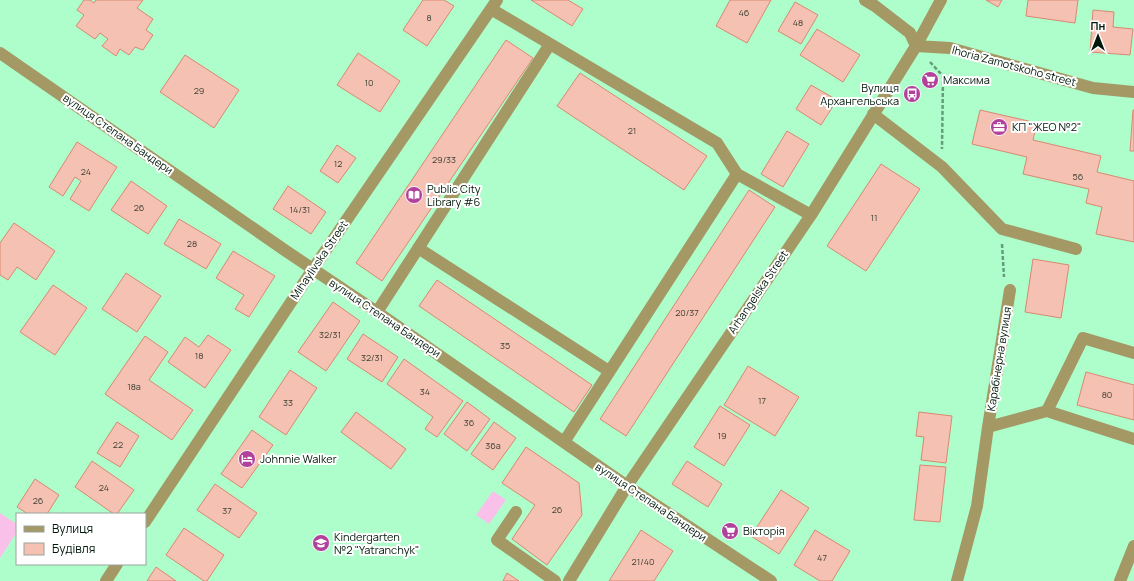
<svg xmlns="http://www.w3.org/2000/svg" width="1134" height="581" viewBox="0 0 1134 581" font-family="Manrope,sans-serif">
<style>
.green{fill:#f9c1ea}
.building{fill:#f5c1b2;stroke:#d98871}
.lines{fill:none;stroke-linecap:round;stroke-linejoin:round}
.path{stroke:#659d7a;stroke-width:2.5;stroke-dasharray:4 2;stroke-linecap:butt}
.minor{stroke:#a49865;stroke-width:12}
.labels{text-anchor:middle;stroke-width:4;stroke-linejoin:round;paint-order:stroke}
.number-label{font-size:9px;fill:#3e4234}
.street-label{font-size:11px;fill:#01180a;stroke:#fff}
.poi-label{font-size:11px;fill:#01180a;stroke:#fff;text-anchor:start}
</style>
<rect width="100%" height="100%" fill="#adfecb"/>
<path class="green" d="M493,491l13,9 -17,24 -13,-9z
M0,513l17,11v8l-17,26z"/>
<path class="building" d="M84,0h6l4,3 2,-3h47l-6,8 16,11 -7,11 7,5 -10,15 -8,-3 -6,8 -9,-6 -4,7 -14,-10 6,-7 -8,-6 -5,6 -19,-13 8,-11 -7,-5z
M423,0h21l10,6 -27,40 -24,-16z
M531,0h37l15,9 -11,17z
M730,0h41l-24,43 -31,-17z
M986,0h16l-4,7z
M1028,0h50l-3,23 -49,-7z
M795,2l23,13 -17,29 -23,-13z
M1093,10l21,2 -1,15 20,2 -3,26 -40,-3z
M817,29l43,26 -17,27 -43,-27z
M506,40l27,18 -151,223 -26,-18z
M358,53l42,28 -20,31 -43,-27z
M185,55l54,35 -25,38 -54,-36z
M580,73l127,83 -23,34 -127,-84z
M811,85l26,15 -16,25 -25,-16z
M980,110l57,13 -4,17 68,16 -4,16 37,9v61l-38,-8 6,-27 -16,-4 3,-14 -66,-15 4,-17 -55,-13z
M1133,110h1v41h-4z
M787,131l22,13 -26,43 -22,-13z
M77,142l40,25 -28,44 -19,-12 11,-18 -6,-4 -12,19 -14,-9z
M337,145l19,13 -18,25 -18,-12z
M881,164l39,25 -54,82 -39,-25z
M131,181l36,25 -19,28 -37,-24z
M288,186l38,26 -15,22 -38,-25z
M749,190l26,17 -149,229 -26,-17z
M179,219l42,25 -15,25 -42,-25z
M14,223l41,28 -19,29 -19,-13 -9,13 -8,-5v-32z
M233,251l42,25 -26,41 -14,-8 9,-14 -28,-17z
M1033,259l36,6 -8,53 -36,-6z
M126,273l35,23 -24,36 -35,-23z
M437,280l155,105 -18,27 -155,-106z
M53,285l34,23 -32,47 -35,-23z
M333,302l27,19 -34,50 -28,-19z
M363,334l35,23 -16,25 -35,-23z
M208,335l23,15 -26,38 -37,-26 17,-25 14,10z
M145,336l23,16 -19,28 44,30 -21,30 -67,-46z
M404,359l59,42 -26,36 -12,-8 8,-12 -46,-33z
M748,366l51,31 -24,39 -51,-31z
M290,370l27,18 -31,47 -27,-18z
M1086,372l48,13v35l-57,-15z
M467,402l23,17 -23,32 -23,-17z
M720,406l30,19 -26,41 -30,-19z
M356,412l50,37 -15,20 -50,-37z
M919,412l33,4 -6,47 -25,-3 3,-23 -8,-1z
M117,422l22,14 -19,31 -23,-14z
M494,422l22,16 -23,32 -22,-16z
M252,430l21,15 -31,43 -21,-14z
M526,447l53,36 3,32 -35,50 -35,-26 23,-34 -33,-22z
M92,461l42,29 -17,24h-3l-39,-27z
M687,461l35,23 -14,23 -36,-23z
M920,465l26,2 -6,55 -26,-2z
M35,479l24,16 -12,19h-19l-11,-7z
M215,484l42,29 -18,25 -42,-28z
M781,490l28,18 -30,46 -28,-18z
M184,528l40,27 -17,26h-3l-38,-26z
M641,530l32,21 -19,30h-45z
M815,530l35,21 -18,30h-12l-26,-16z
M156,567l20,14h-29z
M507,573l12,8h-16z"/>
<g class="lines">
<path class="path" d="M930,62l13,14 -1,73
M1002,244l2,33"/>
<path class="minor" d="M865,0l10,6 35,27 6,13
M491,9l226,134 20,31 74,41
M916,46l34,2 143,40 41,4
M0,53l286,198 91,61 250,174 144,95
M873,114l69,53 60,62 74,20
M418,248l191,123
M377,312l173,-268
M1134,353l-51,-15 -36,73 87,28
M988,427l59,-16
M564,442l173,-268
M516,512l-19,28 58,41
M145,522l168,-253 184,-269
M106,581l11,-17
M569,581l58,-95 184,-271 105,-169 25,-46
M957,581l20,-75 11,-79 22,-137
M1120,581l14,-35"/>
</g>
<defs>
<g id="supermarket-disc" transform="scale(0.9)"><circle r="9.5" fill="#b2419c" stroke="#fff"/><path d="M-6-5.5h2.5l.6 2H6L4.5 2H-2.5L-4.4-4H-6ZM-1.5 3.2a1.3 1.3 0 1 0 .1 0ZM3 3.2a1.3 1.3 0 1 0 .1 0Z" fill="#fff"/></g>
<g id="bus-disc" transform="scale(0.9)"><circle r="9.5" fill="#b2419c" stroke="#fff"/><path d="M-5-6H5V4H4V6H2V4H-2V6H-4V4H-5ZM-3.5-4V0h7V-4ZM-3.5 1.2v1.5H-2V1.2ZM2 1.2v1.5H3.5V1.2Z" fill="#fff"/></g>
<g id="office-disc" transform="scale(0.9)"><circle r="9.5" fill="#b2419c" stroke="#fff"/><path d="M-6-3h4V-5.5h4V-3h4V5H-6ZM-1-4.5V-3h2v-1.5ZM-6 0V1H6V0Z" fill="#fff"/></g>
<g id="library-disc" transform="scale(0.9)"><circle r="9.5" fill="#b2419c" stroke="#fff"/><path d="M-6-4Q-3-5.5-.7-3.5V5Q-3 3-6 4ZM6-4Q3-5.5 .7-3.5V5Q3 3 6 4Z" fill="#fff"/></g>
<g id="hotel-disc" transform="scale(0.9)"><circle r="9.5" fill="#b2419c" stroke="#fff"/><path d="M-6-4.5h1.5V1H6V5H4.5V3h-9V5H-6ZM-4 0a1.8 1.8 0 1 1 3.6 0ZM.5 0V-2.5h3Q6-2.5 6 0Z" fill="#fff"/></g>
<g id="school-disc" transform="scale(0.9)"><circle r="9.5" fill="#b2419c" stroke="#fff"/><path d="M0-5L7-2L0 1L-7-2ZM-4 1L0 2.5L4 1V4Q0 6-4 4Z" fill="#fff"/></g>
</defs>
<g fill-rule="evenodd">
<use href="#supermarket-disc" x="930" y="80"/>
<use href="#bus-disc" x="912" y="94"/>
<use href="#office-disc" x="999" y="127"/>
<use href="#library-disc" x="414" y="195"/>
<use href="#hotel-disc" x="247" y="459"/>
<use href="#supermarket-disc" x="730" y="531"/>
<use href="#school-disc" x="321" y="543"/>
</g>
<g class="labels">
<g class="number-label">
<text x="744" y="16">46</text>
<text x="429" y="21">8</text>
<text x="798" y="26">48</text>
<text x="369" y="86">10</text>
<text x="199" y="94">29</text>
<text x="632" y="134">21</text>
<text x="444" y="163">29/33</text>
<text x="338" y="167">12</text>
<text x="86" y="175">24</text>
<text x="1078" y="180">56</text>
<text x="139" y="211">26</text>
<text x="300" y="213">14/31</text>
<text x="874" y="221">11</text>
<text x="192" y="247">28</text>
<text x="687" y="316">20/37</text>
<text x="330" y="338">32/31</text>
<text x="505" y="349">35</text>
<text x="199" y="359">18</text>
<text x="372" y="361">32/31</text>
<text x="134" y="390">18а</text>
<text x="425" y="395">34</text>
<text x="1107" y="398">80</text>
<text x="762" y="404">17</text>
<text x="288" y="406">33</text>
<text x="469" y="426">36</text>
<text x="722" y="439">19</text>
<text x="118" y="448">22</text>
<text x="493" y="449">36а</text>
<text x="104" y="491">24</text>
<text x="38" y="504">26</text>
<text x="557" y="513">26</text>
<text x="227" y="514">37</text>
<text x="822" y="561">47</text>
<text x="643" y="565">21/40</text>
</g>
<g class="street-label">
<text transform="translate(1014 66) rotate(15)" y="4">Ihoria Zamotskoho street</text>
<text transform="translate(118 134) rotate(35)" y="4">вулиця Степана Бандери</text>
<text transform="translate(319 260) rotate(-56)" y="4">Mihaylivska Street</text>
<text transform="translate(758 292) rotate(-56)" y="4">Arhangelska Street</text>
<text transform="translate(385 318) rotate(34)" y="4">вулиця Степана Бандери</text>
<text transform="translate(999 359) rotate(-81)" y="4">Карабінерна вулиця</text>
<text transform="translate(651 502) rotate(34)" y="4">вулиця Степана Бандери</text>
</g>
<g class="poi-label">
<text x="943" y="84">Максима</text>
<text x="899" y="92" text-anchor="end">Вулиця<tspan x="899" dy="13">Архангельська</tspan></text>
<text x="1012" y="131">КП "ЖЕО №2"</text>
<text x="427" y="193">Public City<tspan x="427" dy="13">Library #6</tspan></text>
<text x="260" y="463">Johnnie Walker</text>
<text x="743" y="535">Вікторія</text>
<text x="334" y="541">Kindergarten<tspan x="334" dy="13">№2 "Yatranchyk"</tspan></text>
</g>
</g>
<rect x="16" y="513" width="130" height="52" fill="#ffffff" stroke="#99a39d"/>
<rect x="24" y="526" width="20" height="6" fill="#a49865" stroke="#99a39d"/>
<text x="52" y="533" font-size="12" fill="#01180a">Вулиця</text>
<rect x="24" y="543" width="20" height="12" fill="#f5c1b2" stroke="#99a39d"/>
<text x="52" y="553" font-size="12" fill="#01180a">Будівля</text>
<g transform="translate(1098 36)" stroke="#ffffff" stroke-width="3" paint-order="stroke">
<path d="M0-3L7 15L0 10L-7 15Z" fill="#01180a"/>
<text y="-6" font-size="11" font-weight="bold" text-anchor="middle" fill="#01180a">Пн</text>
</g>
</svg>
